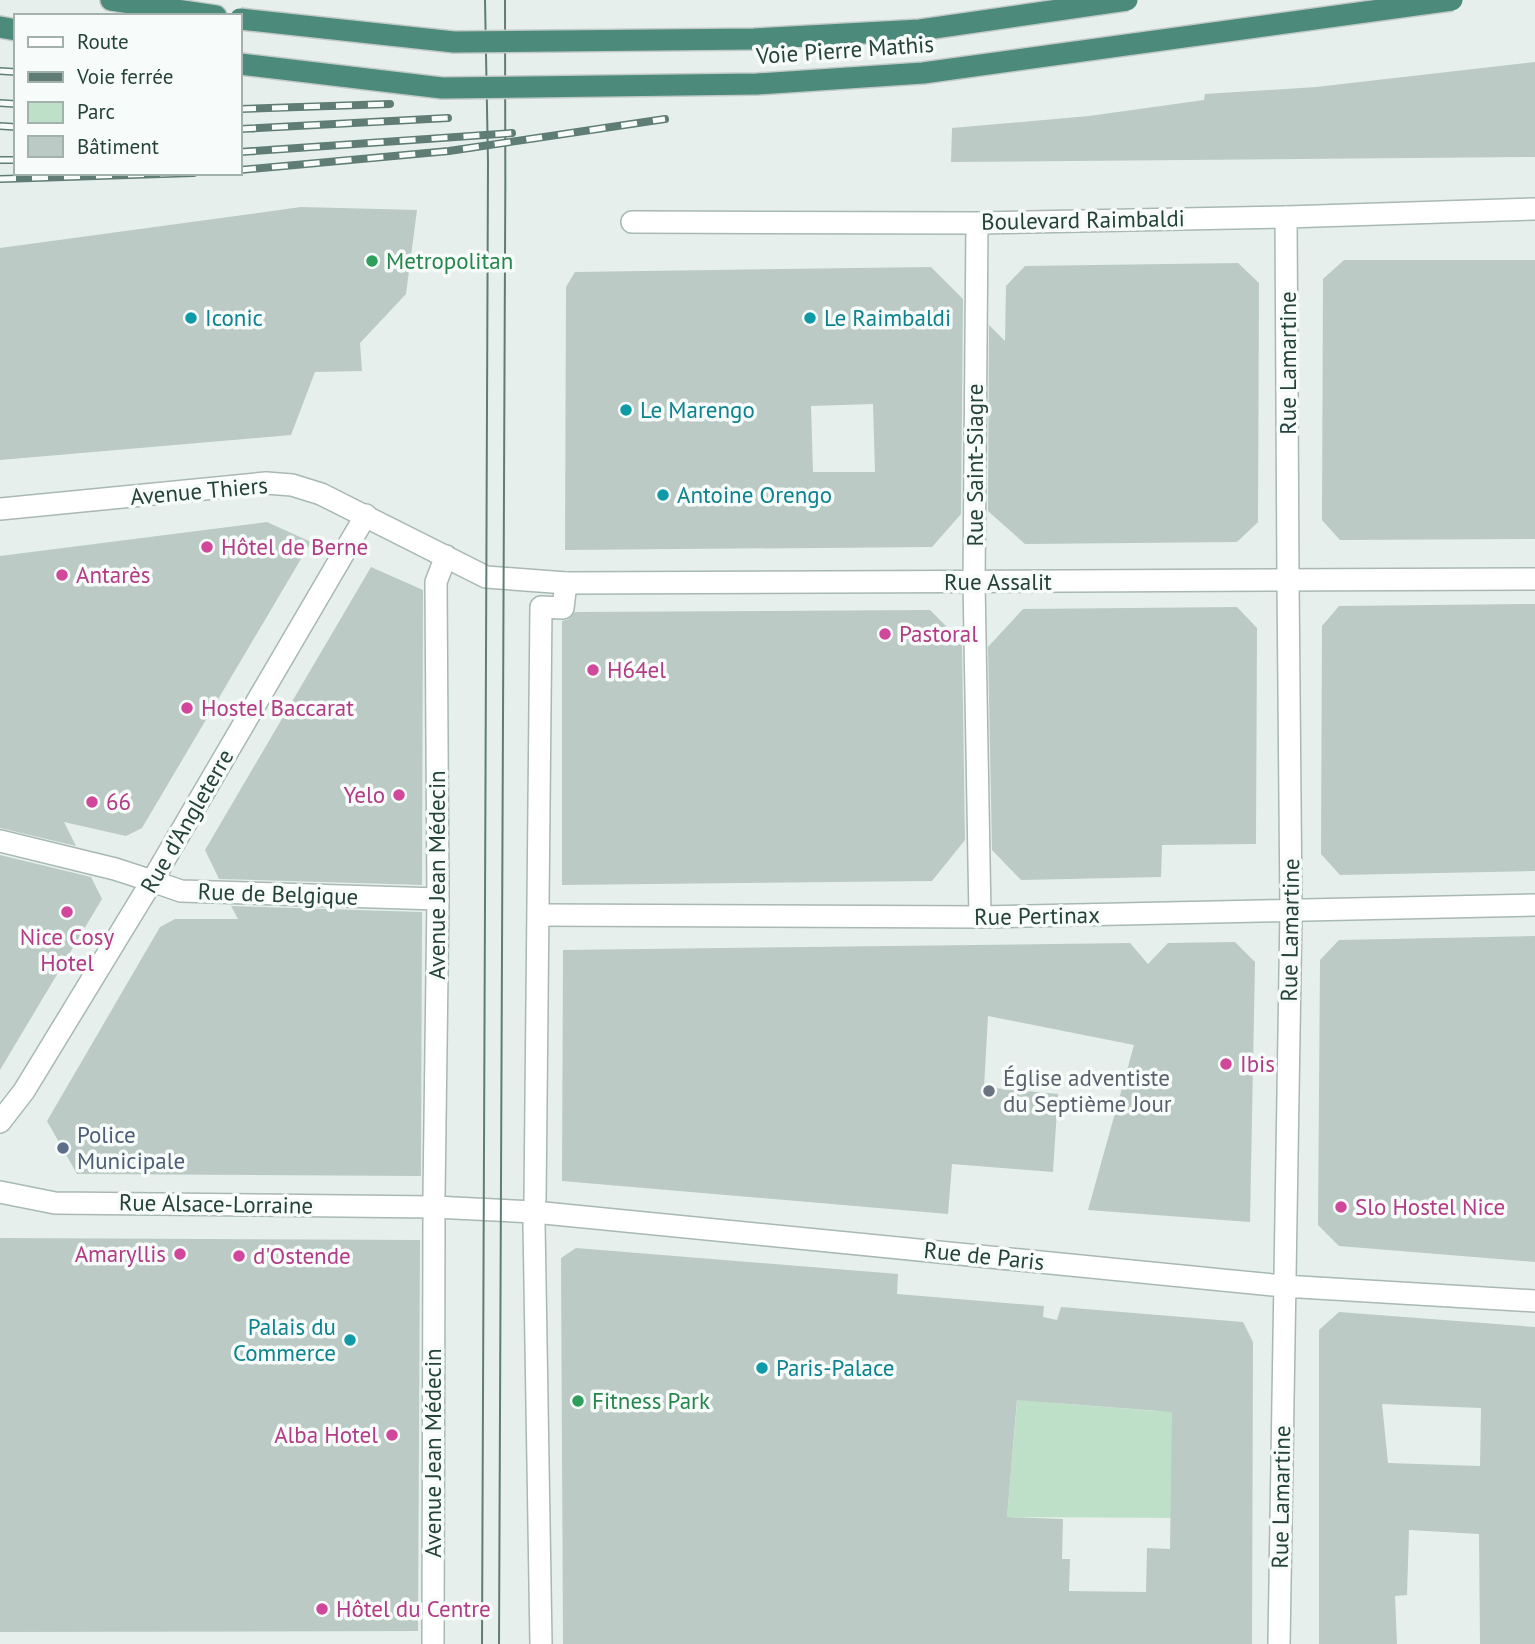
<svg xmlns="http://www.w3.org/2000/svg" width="1535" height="1644" viewBox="0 0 1535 1644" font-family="'PT Sans',sans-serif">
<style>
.green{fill:#bfe0c8}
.building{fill:#bbcac4;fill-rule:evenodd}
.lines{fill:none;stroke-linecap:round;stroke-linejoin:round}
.pedestrian-casing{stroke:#a8b8b2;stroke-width:24}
.minor-casing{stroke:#a8b8b2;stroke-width:24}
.tertiary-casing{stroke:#a8b8b2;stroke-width:24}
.trunk-casing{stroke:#c2cac8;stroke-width:24}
.pedestrian{stroke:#fff;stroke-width:21}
.minor{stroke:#fff;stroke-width:21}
.tertiary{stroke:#fff;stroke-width:21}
.trunk{stroke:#4c8a7c;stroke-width:21}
.tram{stroke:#5f7d75;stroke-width:2}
.rail-casing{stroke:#5f7d75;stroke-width:8}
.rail{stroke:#f7fbf9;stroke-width:5;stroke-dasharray:16;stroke-linecap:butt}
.trunk-bridge-casing{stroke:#c2cac8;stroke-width:24;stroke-linecap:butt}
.trunk-bridge{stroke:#4c8a7c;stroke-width:21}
.leisure-dot{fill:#2e9e5b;stroke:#f7fbf9;stroke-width:2.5}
.culture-dot{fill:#0f9aa8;stroke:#f7fbf9;stroke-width:2.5}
.hotel-dot{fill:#d1479c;stroke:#f7fbf9;stroke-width:2.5}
.worship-dot{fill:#6b7280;stroke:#f7fbf9;stroke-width:2.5}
.service-dot{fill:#5c6f8a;stroke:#f7fbf9;stroke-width:2.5}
.labels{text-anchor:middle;stroke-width:7;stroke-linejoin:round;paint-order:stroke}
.street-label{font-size:23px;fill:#24423a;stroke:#f7fbf9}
.leisure-label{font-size:23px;fill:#27864d;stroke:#f7fbf9;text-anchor:start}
.culture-label{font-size:23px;fill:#0d838f;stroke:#f7fbf9;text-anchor:start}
.hotel-label{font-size:23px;fill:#b23c85;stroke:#f7fbf9;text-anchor:start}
.worship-label{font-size:23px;fill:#5b616d;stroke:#f7fbf9;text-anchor:start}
.service-label{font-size:23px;fill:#4e5e75;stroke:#f7fbf9;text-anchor:start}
</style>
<rect width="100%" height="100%" fill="#e6efeb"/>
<path class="green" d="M1176,1391l-5,127 -164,-1 11,-125 37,11 101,8z"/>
<path class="building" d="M1535,62v95l-584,5 1,-34 137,-12 115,-16 1,-6 111,-7z
M301,207l116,3 -11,84 -46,49 2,28 -47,1 -24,63 -291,25v-212z
M1344,260h191v279l-195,1 -18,-20 1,-241z
M1238,263l21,20 -1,239 -21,20 -212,2 -37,-33 1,-186 16,16 1,-55 19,-20z
M931,267l32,32 -2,215 -29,33 -367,3 1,-263 9,-15zM873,404l2,68h-62l-2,-66z
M267,522l44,20 -169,286 -16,8 -62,-14 12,24 -76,-18v-272z
M371,567l52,23 -1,295 -203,-6 -14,-29z
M1535,604v267l-195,4 -19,-21 1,-228 17,-20z
M1237,607l20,21 -1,216 -94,1 -1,32 -140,3 -29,-30 -4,-203 35,-38z
M930,610l32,32 3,198 -33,41 -370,4v-264l7,-2 6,-7z
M0,855l91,22 11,22 -102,171z
M231,906l191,6 -1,264 -344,-2 -30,-53 113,-194 15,-8h63z
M1535,936v326l-196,-16 -21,-21 2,-265 19,-20z
M1235,942l20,20 -5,260 -162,-12 46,-165 -146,-29 -4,71 74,7 -5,78 -101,-8 -4,50 -386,-33 1,-231 567,-7 18,21 20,-21z
M0,1238l420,2 -2,391 -418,1z
M576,1248l322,26 -1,20 147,12 -1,11 14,3 4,-13 182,15 10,20 -1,302h-689l-2,-386zM1017,1400l155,12 -2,137 -23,-1 -1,44 -77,-1 1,-32h-8l1,-40 -56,-2z
M1339,1312l196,15v317h-55l-1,-110 -70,-4 -2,65 -12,1 2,48h-78v-314zM1382,1404l99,4 -1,58 -92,-3z"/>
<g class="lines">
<g class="pedestrian-casing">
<path id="pedestrian" d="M366,515l-214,366 29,10 257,8
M434,1196l4,-297 -2,-317 10,-26
M535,1200l6,-593 22,1 3,-25
M534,1223l7,421
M433,1644l1,-425"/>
</g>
<g class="minor-casing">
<path id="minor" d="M632,222l345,1 309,-6
M977,223l-3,359 6,335
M0,841l115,28 37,12 -128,210 -24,31
M540,915l440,2 555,-12
M0,1192l55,11 379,4 100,5 749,74 252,15
M1279,1644l12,-733 -3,-330"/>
</g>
<g class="tertiary-casing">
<path id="tertiary" d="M0,509l266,-26 26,2 29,9 165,83 80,6 969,-4
M1288,581l-2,-364 249,-8"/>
</g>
<g class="trunk-casing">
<path id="trunk" d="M111,0l105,16
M0,27l16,3"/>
</g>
<use href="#pedestrian" class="pedestrian"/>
<use href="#minor" class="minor"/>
<use href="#tertiary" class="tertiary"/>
<use href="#trunk" class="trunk"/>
<path class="tram" d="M482,1644l6,-1482 -3,-162
M499,1644c0,-548 8,-1096 6,-1644"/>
<g class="rail-casing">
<path id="rail" d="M0,71l16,1
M0,103l16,1
M240,109l150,-5
M0,126l16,1
M240,129l208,-11
M240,152l272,-19
M0,160h16
M240,170l209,-19 216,-32
M0,179l194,-6"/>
</g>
<use href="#rail" class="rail"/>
<g class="trunk-bridge-casing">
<path id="trunk-bridge" d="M240,19l214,23 300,-3 166,-9 207,-30
M240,64l202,24 315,-4 166,-11 529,-73"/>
</g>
<use href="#trunk-bridge" class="trunk-bridge"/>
</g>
<g class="leisure-dot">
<circle cx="372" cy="261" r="7"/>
<circle cx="578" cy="1401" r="7"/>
</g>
<g class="culture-dot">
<circle cx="191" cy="318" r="7"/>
<circle cx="810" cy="318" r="7"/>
<circle cx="626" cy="410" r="7"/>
<circle cx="663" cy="495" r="7"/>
<circle cx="350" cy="1340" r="7"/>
<circle cx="762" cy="1368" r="7"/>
</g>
<g class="hotel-dot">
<circle cx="207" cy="547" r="7"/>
<circle cx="62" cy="575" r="7"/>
<circle cx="885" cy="634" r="7"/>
<circle cx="593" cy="670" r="7"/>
<circle cx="187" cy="708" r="7"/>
<circle cx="399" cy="795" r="7"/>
<circle cx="92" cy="802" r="7"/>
<circle cx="67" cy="912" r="7"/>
<circle cx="1226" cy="1064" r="7"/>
<circle cx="1341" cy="1207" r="7"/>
<circle cx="180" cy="1254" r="7"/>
<circle cx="239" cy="1256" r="7"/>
<circle cx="392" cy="1435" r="7"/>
<circle cx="322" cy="1609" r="7"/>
</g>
<circle class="worship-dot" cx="989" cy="1091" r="7"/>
<circle class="service-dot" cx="63" cy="1148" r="7"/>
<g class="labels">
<g class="street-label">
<text transform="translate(845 50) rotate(-4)" y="8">Voie Pierre Mathis</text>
<text transform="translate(1083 220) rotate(-1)" y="8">Boulevard Raimbaldi</text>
<text transform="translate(1288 363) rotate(-90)" y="8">Rue Lamartine</text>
<text transform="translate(975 465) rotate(-90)" y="8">Rue Saint-Siagre</text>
<text transform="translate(199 491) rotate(-5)" y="8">Avenue Thiers</text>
<text x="998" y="590">Rue Assalit</text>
<text transform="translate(187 821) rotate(-60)" y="8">Rue d'Angleterre</text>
<text transform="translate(437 875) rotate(-90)" y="8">Avenue Jean Médecin</text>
<text transform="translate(278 894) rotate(2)" y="8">Rue de Belgique</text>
<text transform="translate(1037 916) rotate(-1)" y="8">Rue Pertinax</text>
<text transform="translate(1290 930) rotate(-89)" y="8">Rue Lamartine</text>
<text transform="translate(216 1204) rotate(1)" y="8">Rue Alsace-Lorraine</text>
<text transform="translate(984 1256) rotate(6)" y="8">Rue de Paris</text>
<text transform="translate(433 1453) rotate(-90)" y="8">Avenue Jean Médecin</text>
<text transform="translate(1281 1497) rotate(-89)" y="8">Rue Lamartine</text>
</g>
<g class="leisure-label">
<text x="386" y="269">Metropolitan</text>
<text x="592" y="1409">Fitness Park</text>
</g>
<g class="culture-label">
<text x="205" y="326">Iconic</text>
<text x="824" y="326">Le Raimbaldi</text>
<text x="640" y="418">Le Marengo</text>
<text x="677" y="503">Antoine Orengo</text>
<text x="336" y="1335" text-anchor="end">Palais du<tspan x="336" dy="26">Commerce</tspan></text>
<text x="776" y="1376">Paris-Palace</text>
</g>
<g class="hotel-label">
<text x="221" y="555">Hôtel de Berne</text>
<text x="76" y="583">Antarès</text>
<text x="899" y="642">Pastoral</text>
<text x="607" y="678">H64el</text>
<text x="201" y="716">Hostel Baccarat</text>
<text x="385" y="803" text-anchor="end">Yelo</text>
<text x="106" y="810">66</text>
<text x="67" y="945" text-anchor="middle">Nice Cosy<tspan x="67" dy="26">Hotel</tspan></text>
<text x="1240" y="1072">Ibis</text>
<text x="1355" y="1215">Slo Hostel Nice</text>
<text x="166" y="1262" text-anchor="end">Amaryllis</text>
<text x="253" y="1264">d'Ostende</text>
<text x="378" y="1443" text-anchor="end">Alba Hotel</text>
<text x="336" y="1617">Hôtel du Centre</text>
</g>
<g class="worship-label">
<text x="1003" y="1086">Église adventiste<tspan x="1003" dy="26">du Septième Jour</tspan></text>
</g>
<g class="service-label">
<text x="77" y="1143">Police<tspan x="77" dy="26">Municipale</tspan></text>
</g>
</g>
<rect x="14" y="14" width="228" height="161" fill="#f7fbf9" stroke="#a3b1ad" stroke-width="2"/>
<rect x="28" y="37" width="35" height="10" fill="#ffffff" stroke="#a3b1ad" stroke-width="2"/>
<text x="77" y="49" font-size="21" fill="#24423a">Route</text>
<rect x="28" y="72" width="35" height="10" fill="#5f7d75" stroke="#a3b1ad" stroke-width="2"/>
<text x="77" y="84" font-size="21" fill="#24423a">Voie ferrée</text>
<rect x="28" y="102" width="35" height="21" fill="#bfe0c8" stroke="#a3b1ad" stroke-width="2"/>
<text x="77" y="119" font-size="21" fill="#24423a">Parc</text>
<rect x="28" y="136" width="35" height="21" fill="#bbcac4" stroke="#a3b1ad" stroke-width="2"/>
<text x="77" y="154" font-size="21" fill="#24423a">Bâtiment</text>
</svg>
